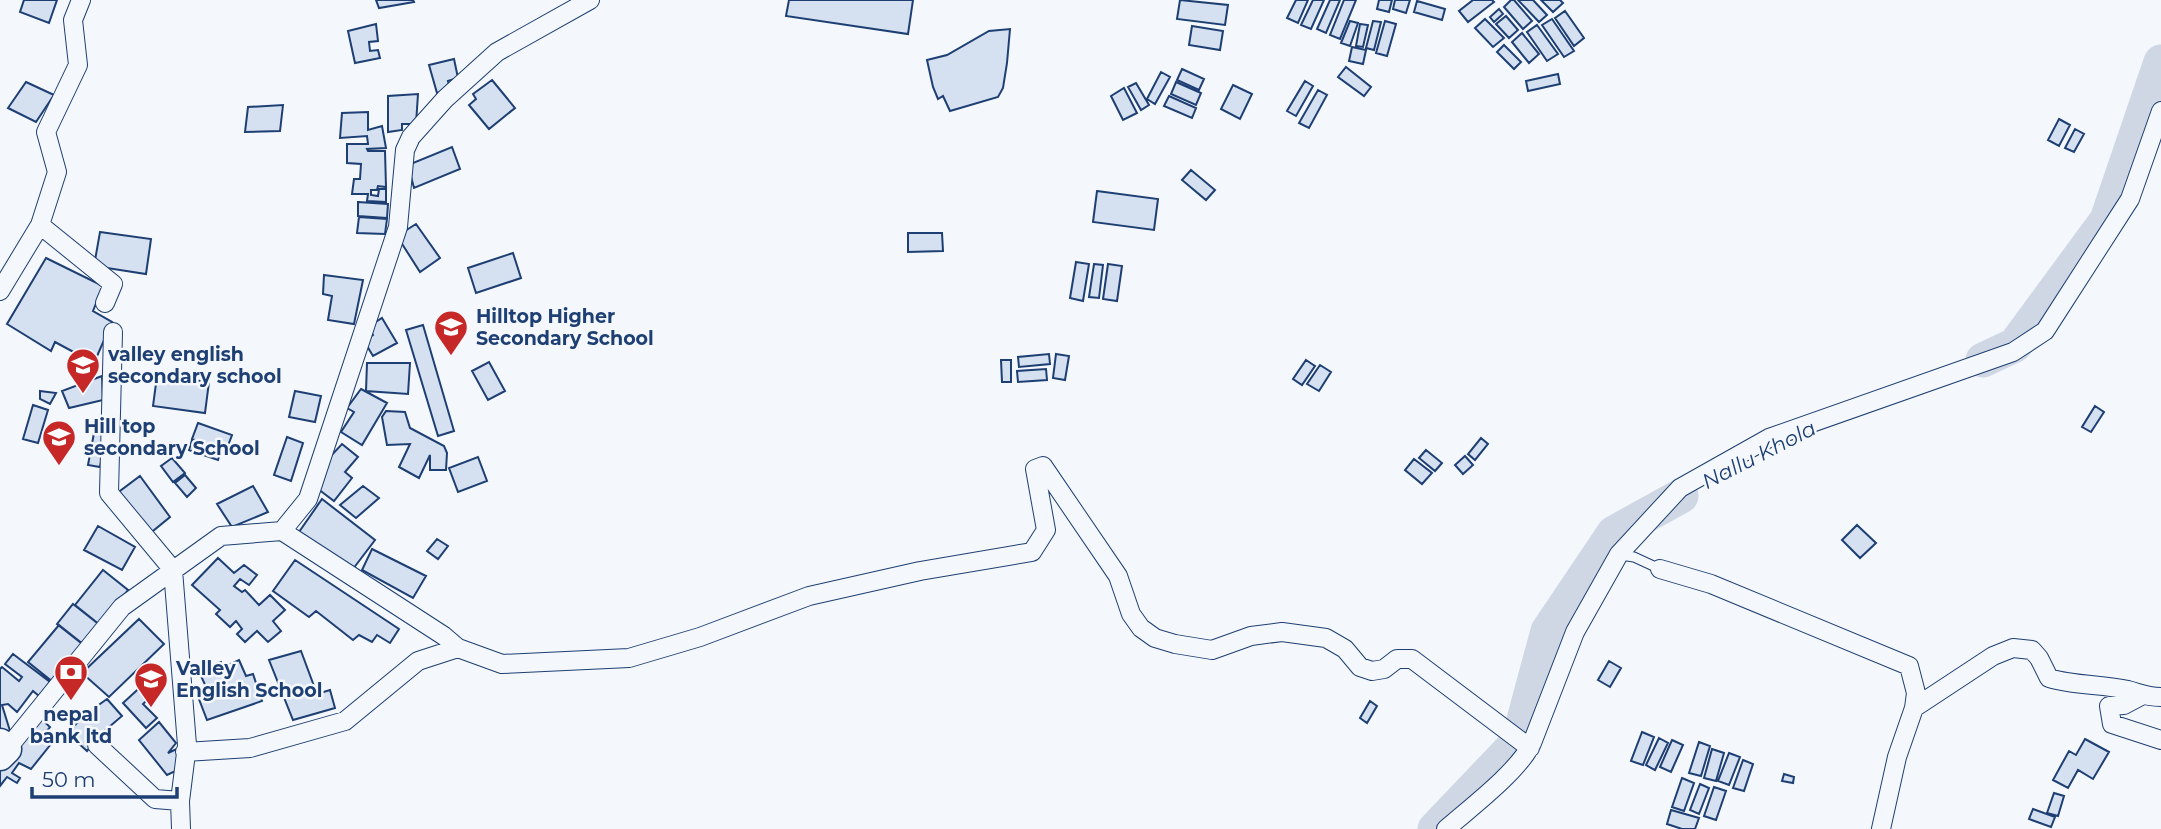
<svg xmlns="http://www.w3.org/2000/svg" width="2161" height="829" viewBox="0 0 2161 829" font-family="Montserrat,sans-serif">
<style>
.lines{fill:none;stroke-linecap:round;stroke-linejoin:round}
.river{stroke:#cfd7e4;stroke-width:35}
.building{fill:#d5e0f0;stroke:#1d3f73;stroke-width:2}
.lane-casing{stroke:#1d3f73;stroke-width:11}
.street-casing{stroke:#1d3f73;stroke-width:20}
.primary-casing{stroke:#1d3f73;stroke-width:31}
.lane{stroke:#f4f7fb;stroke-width:9}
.street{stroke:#f4f7fb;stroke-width:18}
.primary{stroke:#f4f7fb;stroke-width:28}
.labels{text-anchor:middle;stroke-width:5;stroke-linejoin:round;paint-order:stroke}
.poi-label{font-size:19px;font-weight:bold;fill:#1d3f73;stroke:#f4f7fb;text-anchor:start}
.water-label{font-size:21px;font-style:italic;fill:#1d3f73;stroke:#f4f7fb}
</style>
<rect width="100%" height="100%" fill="#f4f7fb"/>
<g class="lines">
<path class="river" d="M1983,360l32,-15 92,-125 54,-158
M1435,829l83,-87 30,-111 66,-98 67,-37"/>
</g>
<path class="building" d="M24,0h33l-8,23 -29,-11z
M376,0h37l1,2 -35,6z
M789,0h124l-5,34 -122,-18z
M1180,0l48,5 -3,20 -48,-6z
M1296,0h12l-10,23 -11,-5z
M1313,0h11l-13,29 -10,-4z
M1330,0h10l-14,33 -9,-4z
M1344,0h12l-16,39 -10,-4z
M1379,0h13l-3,12 -12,-3z
M1395,0h15l-4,13 -13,-4z
M1473,0h19l2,2 -26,20 -9,-11z
M1511,0h3l18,21 -9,8 -19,-22z
M1518,0h15l14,15 -8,7z
M1541,0h19l3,3 -10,9z
M1417,1l28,8 -3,11 -28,-8z
M1499,9l4,5 -9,8 -4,-5z
M1565,11l19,27 -10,8 -19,-28z
M1506,16l12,14 -9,8 -13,-14z
M1485,19l19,19 -11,9 -18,-19z
M1552,19l22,32 -10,6 -22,-32z
M1350,21l8,2 -8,23 -9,-3z
M1373,21l8,1 -7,28 -8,-2z
M1385,21l11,3 -9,32 -11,-3z
M376,24l2,17 -9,1 1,9 8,-1 2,8 -25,5 -7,-32z
M1360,24l8,1 -5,22 -7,-1z
M1537,25l21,29 -11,7 -20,-29z
M1192,26l31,5 -3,19 -31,-5z
M1010,29l-3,34 -4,25 -5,9 -48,14 -7,-15 -5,3 -5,-12 -6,-27 20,-5 42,-24z
M1522,33l17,21 -10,9 -17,-21z
M1504,45l17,17 -7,7 -17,-17z
M1352,47l14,3 -3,14 -14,-3z
M454,59l4,19 -10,3 2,9 -13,3 -8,-28z
M1346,67l25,20 -7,9 -26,-19z
M1182,69l22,10 -5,11 -22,-10z
M1161,72l9,5 -15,27 -8,-5z
M1558,74l2,10 -32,7 -2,-10z
M492,80l23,28 -26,21 -20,-24 7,-6 -3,-5z
M1305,81l8,5 -17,30 -9,-5z
M26,82l28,13 -18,27 -28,-14z
M1176,82l25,11 -5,12 -25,-11z
M1136,83l13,22 -8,5 -13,-23z
M1233,85l19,9 -12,25 -19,-10z
M1124,88l13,25 -14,7 -12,-24z
M1318,90l9,5 -18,33 -10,-5z
M418,94l-2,30h-14v6l-14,2v-36z
M1169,96l27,12 -4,10 -28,-12z
M283,105l-3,26 -35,1 3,-25z
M368,112v18l14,-4 4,22 -19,1 1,2h17l1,36 -8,-1 -1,4h-6v5l7,1 1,-7h7v13l-19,-1 1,-7h-16l2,-15h6l1,-15 -14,-1v-19h21l-1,-8 -27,2 2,-25z
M2059,119l11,6 -11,21 -11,-6z
M2075,129l9,5 -10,18 -9,-4z
M452,147l8,22 -46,19 -6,-23z
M1191,170l24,20 -9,10 -24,-20z
M1097,191l61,8 -4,31 -61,-8z
M358,202l30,2 -1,14 -29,-2z
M359,217l28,2 -2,15 -28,-1z
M416,224l24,34 -20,14 -23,-36z
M100,232l51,7 -5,35 -52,-8z
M908,233h34l1,18 -35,1z
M513,253l8,25 -45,15 -8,-25z
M46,258l57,28 -10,25 19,11 -18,41 -39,-21 -4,9 -44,-27z
M1076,262l13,2 -6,37 -13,-3z
M1094,264l9,1 -4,33 -10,-1z
M1108,264l14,2 -5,35 -14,-2z
M324,275l39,5 -9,44 -26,-4 4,-24 -9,-2z
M382,318l15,25 -24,13 -9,-15 9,-6 -5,-8z
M423,325l31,106 -16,5 -32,-106z
M1049,354l1,10 -31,3 -1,-10z
M1056,354l13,2 -4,24 -12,-2z
M1001,360h10v22h-9z
M1306,360l9,6 -13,19 -9,-6z
M489,362l16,29 -17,9 -16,-29z
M367,363h43l-2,31 -42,-3z
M1320,365l11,7 -12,19 -12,-7z
M1046,369l1,11 -29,2 -1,-11z
M102,376l1,24 -34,8 -7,-17z
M157,376l52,6 -4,31 -52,-7z
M361,389l26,14 -25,42 -21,-13 13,-20 -7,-4z
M40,391l16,2 -6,11 -10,-5z
M295,391l26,5 -6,26 -26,-5z
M33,405l15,5 -10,33 -15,-4z
M2095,406l9,6 -13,20 -9,-5z
M386,411l19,1 5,16 34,18 3,7 -1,17h-16v-15l-11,23 -20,-11 11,-23 -23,1 -5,-28z
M198,423l34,12 -6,16 -34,-12z
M94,433l12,2 -6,32 -12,-2z
M287,437l16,6 -12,38 -17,-6z
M1481,438l7,6 -13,16 -7,-6z
M192,440l29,10 -3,10 -29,-10z
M342,444l16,13 -13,15 7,6 -18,23 -16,-12 10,-30z
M1426,450l16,13 -7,8 -16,-13z
M1465,456l8,9 -10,9 -8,-9z
M478,457l9,24 -29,11 -9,-24z
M172,458l13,15 -12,9 -12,-16z
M1414,459l18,14 -10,11 -17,-14z
M185,475l11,13 -9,9 -12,-14z
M140,476l30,41 -22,18 -32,-41z
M253,486l15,26 -36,15 -15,-23z
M363,486l16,12 -23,20 -16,-13z
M322,499l53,41 -22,29 -54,-37z
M1857,525l19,18 -16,15 -18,-18z
M98,526l37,21 -13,23 -38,-20z
M437,539l11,7 -10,13 -11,-8z
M372,549l54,27 -13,22 -51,-28z
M218,558l16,15 10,-8 13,10 -8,10 -9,-6 -6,7 8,6 3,-2 14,15 11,-10 15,15 -12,11 8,10 -13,11 -11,-11 -12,11 -8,-8 5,-5 -6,-8 -6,6 -14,-13 4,-4 -28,-25z
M295,560l104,69 -9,14 -13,-8 -5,7 -13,-7 -6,5 -37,-29 -7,6 -36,-26z
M103,570l25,20 -28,35 -25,-20z
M73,604l28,22 -16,20 -28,-22z
M139,619l25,25 -55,53 -27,-24z
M59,625l25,20 -31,37 -25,-20z
M301,651l16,43 13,-4 5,18 -42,12 -24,-60z
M13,654l37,28 -11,14 -6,-5 -16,21 -9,-8 -6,1 8,26 -4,5 -6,-5v-62l2,-2 17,14 3,-4 -17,-13z
M239,660l7,16 7,-2 9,27 -55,19 -10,-26 10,-5 -6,-13 11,-5 -2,-5 11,-4 3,5z
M1609,661l12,7 -11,19 -12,-7z
M146,682l10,10 -13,12 14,14 -11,10 -23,-25z
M107,699l15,17 -20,17 -15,18 -20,-18 19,-19z
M1370,701l7,5 -10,17 -7,-5z
M38,716l12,11 -8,10 9,7 -20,25 -12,-6 -7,10 8,5 -3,5 -10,-6 -7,9v-19z
M159,722l17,21 -8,10 13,-6 1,21 -15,7 -28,-35z
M1642,732l12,5 -11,28 -12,-4z
M1659,738l9,5 -13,27 -9,-5z
M2085,739l24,13 -16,27 -15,-9 -10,18 -15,-8 16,-29 7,4z
M1672,740l11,5 -12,27 -11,-5z
M1699,742l11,4 -9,30 -12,-3z
M1712,749l12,4 -8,28 -12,-3z
M1729,753l11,4 -11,28 -11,-4z
M1743,760l10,4 -9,27 -11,-3z
M1784,774l10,3 -1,6 -11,-2z
M1682,778l12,5 -10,28 -12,-4z
M1700,784l9,4 -10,26 -9,-4z
M1714,787l12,4 -10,29 -12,-4z
M2054,793l10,3 -6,20 -11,-3z
M2033,809l22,8 -4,10 -22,-8z
M1671,810l28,8 -4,11h-13l-15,-5z"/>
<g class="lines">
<g class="lane-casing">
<path id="lane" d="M1620,555l14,2 26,12"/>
</g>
<g class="street-casing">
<path id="street" d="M40,225l73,59 -8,19
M0,291l40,-66 17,-53 -11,-40 32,-67 -5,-45 8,-20
M113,332l-4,161 64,77 14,175 -7,56
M282,531l162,105 14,12 44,16 127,-6 71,-21 109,-41 111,-25 112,-19 14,-22 -11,-61 8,-3 75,110 13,38 10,14 14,10 20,6 37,6 39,-14 31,-4 44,6 19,11 15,18 12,4 12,-2 13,-10h15l118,89
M1660,569l51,15 198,82 7,27 -2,15 -17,49 -16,72
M2141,696l-17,9 -15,1 3,18 49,16
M1914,708l79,-52 20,-8 19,2 7,8 10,20c26,8 53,6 79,12 14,4 18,7 33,7
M97,745l58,54 25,2 1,28
M7,749l115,-142 99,-71 61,-5 26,-32 90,-272 7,-77 6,-13 34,-38 52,-47 93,-52
M185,752l65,-4 95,-27 73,-60 40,-13
M1446,829c24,-21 73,-58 86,-86l43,-111 44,-78 61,-66 89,-50 244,-86 32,-21 85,-132 31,-88"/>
</g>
<g class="primary-casing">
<path id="primary" d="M0,743l7,6 -7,7"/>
</g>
<use href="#lane" class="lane"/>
<use href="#street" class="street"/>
<use href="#primary" class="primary"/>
</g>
<defs>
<g id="school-pin" transform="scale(1.75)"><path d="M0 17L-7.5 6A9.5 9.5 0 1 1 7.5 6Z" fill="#c62828" stroke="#f4f7fb"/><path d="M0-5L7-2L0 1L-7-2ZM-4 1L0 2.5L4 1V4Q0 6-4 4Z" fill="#fff"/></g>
<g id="bank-pin" transform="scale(1.75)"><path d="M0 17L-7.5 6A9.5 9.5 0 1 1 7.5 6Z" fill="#c62828" stroke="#f4f7fb"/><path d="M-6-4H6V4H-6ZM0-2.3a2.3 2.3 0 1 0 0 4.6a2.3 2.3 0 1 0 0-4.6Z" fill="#fff"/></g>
</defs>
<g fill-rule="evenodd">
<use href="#school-pin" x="451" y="327"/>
<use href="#school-pin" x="83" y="365"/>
<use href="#school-pin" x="59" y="437"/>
<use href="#bank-pin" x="71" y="672"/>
<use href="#school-pin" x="151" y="679"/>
</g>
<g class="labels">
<g class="poi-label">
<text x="476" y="323">Hilltop Higher<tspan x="476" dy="22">Secondary School</tspan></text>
<text x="108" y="361">valley english<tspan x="108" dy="22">secondary school</tspan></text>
<text x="84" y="433">Hill top<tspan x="84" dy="22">secondary School</tspan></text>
<text x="176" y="675">Valley<tspan x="176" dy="22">English School</tspan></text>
<text x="71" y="721" text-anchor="middle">nepal<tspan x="71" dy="22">bank ltd</tspan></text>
</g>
<g class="water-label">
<text transform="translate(1759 455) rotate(-27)" y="7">Nallu Khola</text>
</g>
</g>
<path d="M32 787v10h145v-10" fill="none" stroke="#1d3f73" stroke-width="3.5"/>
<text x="42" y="787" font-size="21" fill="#1d3f73" stroke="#f4f7fb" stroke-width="5" paint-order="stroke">50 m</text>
</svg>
